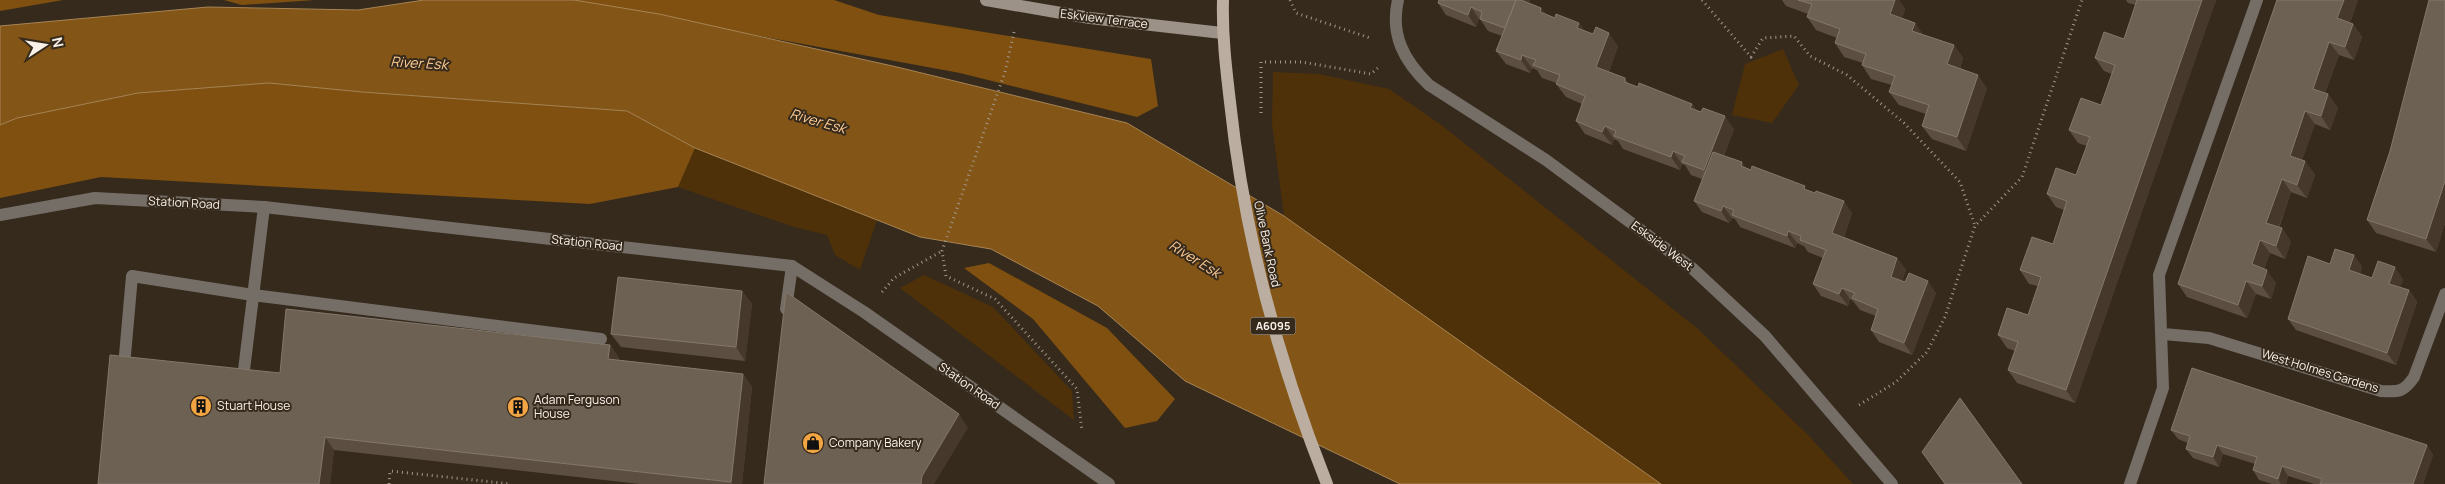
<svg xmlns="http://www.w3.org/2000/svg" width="2445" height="484" viewBox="0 0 2445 484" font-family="Manrope,sans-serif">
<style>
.green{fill:#4f3109}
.forest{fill:#7f500f}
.water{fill:#835516;stroke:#a78455}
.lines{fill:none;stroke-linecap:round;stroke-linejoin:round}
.path{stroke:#a1978c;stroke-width:3;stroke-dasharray:1 4;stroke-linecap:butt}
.lane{stroke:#746e67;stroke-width:12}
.street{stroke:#746e67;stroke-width:12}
.secondary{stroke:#9c9288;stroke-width:12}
.primary{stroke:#bbaea1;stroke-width:12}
.wall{fill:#5c4f42}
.shaded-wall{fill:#46392b}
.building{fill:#6d6154;stroke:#83786b}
.labels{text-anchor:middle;stroke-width:4;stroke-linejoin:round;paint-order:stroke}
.shield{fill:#362a1d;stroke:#bfb6ac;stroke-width:1}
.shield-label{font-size:11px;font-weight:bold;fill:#faf2e9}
.street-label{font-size:12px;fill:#faf2e9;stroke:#362a1d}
.poi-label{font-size:12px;fill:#faf2e9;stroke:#362a1d;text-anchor:start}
.water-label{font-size:14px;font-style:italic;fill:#fdcb94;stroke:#362a1d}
</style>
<rect width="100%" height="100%" fill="#362a1d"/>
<path class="green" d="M1783,49l16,36 -27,38 -40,-8 13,-51z
M1273,72l46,2 70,15 51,35 258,205 110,106 45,49h-192l-6,-4 -371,-264 -12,-92z
M695,148l182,72 -17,50 -25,-15 -8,-20 -36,-9 -113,-39z
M924,275l69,32 79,84 2,29 -174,-132z"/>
<path class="forest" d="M0,0h63l-63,11z
M224,0h91l-73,5z
M565,0h269l45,15 272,44 7,47 -21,11 -177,-44z
M269,83l93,9 265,19 68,37 -17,39 -88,17 -489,-27 -101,21v-73l17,-7 121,-25z
M989,263l118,65 68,71 -18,22 -32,7 -92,-109 -69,-51z"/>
<path class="water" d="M424,0h150l85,14 238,53 230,56 157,93 377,268h-261l-215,-103 -87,-75 -107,-57 -71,-12 -225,-89 -68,-37 -265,-19 -93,-9 -131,10 -121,25 -17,7v-99l208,-19 150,3z"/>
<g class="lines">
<path class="path" d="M1290,0l6,13 74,25
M1702,0l49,57 12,-19 31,-2 16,20 37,19 57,48 56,59 15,44
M1014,32l-9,40 -63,179 4,25 49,23 82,90 5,42
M1261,113v-51h41l69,12 9,-8
M882,292l12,-14 48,-27
M1859,405l37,-23 31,-30 18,-35 30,-91 47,-49 60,-177
M389,484l1,-13 121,13"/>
<path class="lane" d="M786,309l6,-43
M125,355l7,-79 121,19 348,44
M244,370l20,-163"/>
<path class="street" d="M1398,0c-8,35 6,61 31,85l117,75 146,108 73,68 127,148
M0,215l95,-17 169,9 528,59 72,46 245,172
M2163,334l46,4 172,53c18,1 23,1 33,-14l31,-83
M2130,484l33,-96 -4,-113 98,-275"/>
<path class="secondary" d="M986,0l104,18 132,15"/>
<path class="primary" d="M1223,0c-1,35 3,68 7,102 14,132 48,259 97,382"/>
</g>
<path class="wall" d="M1530,0l-1,3 12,5 5,6 72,32 -9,26 16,6 3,5 10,4 54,17 4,6 38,19 -10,27 22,12 62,23 44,22 -8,24 53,21 9,12 -4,11 34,12 -24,62 -33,-13 -8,-12 5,-14 -16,-6 -7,-9 -3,-2 -2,7 -27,-10 -8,-12 10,-26 -15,-6 -4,-6 -7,-3 -2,5 -55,-21 -5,-8 -3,-1 -3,5 -27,-11 -8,-11 8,-22 -11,-4 -6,-10 -3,-1 -2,6 -57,-21 -5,-8 -4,-2 -2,6 -27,-11 -9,-13 6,-17 -16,-7 -10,-13 1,-1 -15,-5 -5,-8 -5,-2 -2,5 -24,-9 -10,-13 6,-15 -14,-5 -8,-12h-1l-3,8 -30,-12 -8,-12z
M1782,0h117l6,9 -3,9 13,5 8,12 31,10 9,13 -3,11 27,19 -21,63 -34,-12 -10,-13 4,-12 -27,-9 -10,-13 3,-7 -21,-6 -9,-14 1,-2 -19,-6 -9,-14 2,-5 -21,-8 -9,-13 1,-3 -22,-8z
M2126,0h90l-141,403 -58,-20 -9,-13 7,-19 -8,-3 -9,-13 30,-20 10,-29 -9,-2 -9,-14 33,-26 11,-34 -8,-3 -9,-13 29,-19 11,-29 -9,-3 -9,-13 32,-25 11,-31 -8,-3 -9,-13 29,-19 12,-34 -8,-2z
M2277,0h81l-8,23 3,1 9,13 -8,23 -15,-5 -14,38 3,1 10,14 -8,22 -15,-6 -13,36 3,1 10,14 -8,23 -16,-6 -12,36h3l9,14 -6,17 -15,-6 -6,16 12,14 -5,16 -15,-5 -9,24 -60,-21 -9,-13z
M2445,0v223l-9,29 -60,-19 -9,-13 23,-69z
M2354,255l8,12 -2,7 12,4 31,1 -3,8 9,3 8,12 -21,63 -100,-35 -8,-11 42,-55z
M742,291l10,13 -7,57 -124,-14 -10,-13z
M610,345l9,13v2l124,14 9,13 -10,97h-102l-306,-34 -4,34h-232z
M2171,430l256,15 6,10 -10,29h-109l-26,-8 -2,8h-14l-13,-4 -6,-10 2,-6 -32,-10 -4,13 -26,-9 -7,-9 2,-6 -10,-4z"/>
<path class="shaded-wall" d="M1517,0h13l-15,41z
M1895,0h4l6,9 -6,18 -9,-13z
M2202,0h14l-141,403 -9,-13z
M2344,0h14l-11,32 -10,-14z
M1471,7l8,12 -3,8 -8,-12z
M1541,8l10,13 -11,-9z
M1579,23l10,13 -12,-8z
M1915,23l9,13 -12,-5z
M2353,24l9,13 -8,23 -9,-13z
M1609,33l9,13 -12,35 -10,-14z
M2329,42l10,13 -17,47 -9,-13z
M1954,45l9,13 -6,20 -10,-14z
M1522,55l10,13 -2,5 -9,-13z
M1978,75l9,13 -21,63 -9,-14z
M2328,94l10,14 -8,22 -9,-14z
M1692,104l9,13 -11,-9z
M2305,111l10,13 -16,45 -9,-13z
M1725,116l9,13 -20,54 -10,-13z
M1605,126l9,13 -2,6 -10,-13z
M1673,151l9,13 -2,6 -9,-13z
M2305,161l10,14 -8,23 -10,-13z
M1742,162l8,12 -9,-8z
M2282,179l9,13 -16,45 -9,-14z
M2445,181v42l-9,29 -10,-13z
M1844,201l8,12 -11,32 -9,-12z
M1723,206l9,12 -3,5 -8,-12z
M2282,228l9,14 -6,17 -9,-13z
M1788,231l9,12 -2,5 -8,-12z
M2260,240l10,13 -9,24 -9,-13z
M2354,255l8,12 -5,15 -8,-12z
M1897,258l9,12 -7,19 -8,-12z
M2395,267l8,12 -6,17 -8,-12z
M2267,270l9,13 -5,16 -9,-13z
M1928,281l8,12 -24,62 -8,-12z
M2246,281l10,13 -9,24 -9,-13z
M1842,288l8,11 -2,7 -9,-12z
M2409,290l8,12 -21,63 -9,-12z
M742,291l10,13 -7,57 -9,-14z
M610,345l9,13 -2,14 -9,-13z
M743,374l9,13 -10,97h-9l-2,-2z
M959,414l9,14 -34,56h-13l1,-8z
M325,437l9,13 -4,34h-11z
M2217,445l6,9 -4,13 -6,-10z
M2427,445l6,10 -10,29h-10z
M2282,466l6,10 -2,8h-5l-3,-5z"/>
<path class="building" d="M1439,0h77l-11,28 -25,-9 2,-7 -11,-5 -3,8 -30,-12z
M1516,0h5l20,8 -1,4 15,6 1,-4 23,9 -2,5 16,6 3,-7 13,6 -13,34 29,11 -1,4 14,5 1,-4 53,21 -2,4 11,4 2,-4 22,8 -21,54 -22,-8 3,-6 -12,-5 -2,6 -57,-21 2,-5 -11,-5 -3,6 -26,-11 9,-25 -29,-12 4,-9 -27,-10 3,-5 -14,-5 -1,5 -25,-9z
M1798,0h97l-5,14 25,9 -3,8 42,14 -7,19 31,11 -21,62 -35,-11 7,-21 -40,-13 6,-16 -33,-11 4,-11 -31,-11 5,-14 -33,-12 5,-13z
M2137,0h65l-136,390 -58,-20 10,-28 -20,-7 9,-27 21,7 13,-38 -21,-7 12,-33 21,7 14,-43 -20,-7 9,-26 20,7 14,-38 -21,-7 12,-32 20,7 14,-40 -20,-7 9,-26 20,7z
M2277,0h67l-7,18 16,6 -8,23 -16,-5 -16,47 15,5 -7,22 -16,-5 -15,45 15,5 -8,24 -15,-6 -16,44 16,5 -6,18 -16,-6 -8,24 15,6 -5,16 -16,-5 -8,24 -60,-21z
M2429,0h16v181l-19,58 -59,-19 23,-69z
M1713,152l29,10 -1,4 10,4 1,-4 53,20 -1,3 11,4 1,-2 28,10 -12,32 65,25 -6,19 14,5 4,-9 19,8 -24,62 -33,-13 7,-21 -26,-11 3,-5 -13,-5 -3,6 -26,-10 13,-34 -26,-10 1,-4 -13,-5 -1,5 -55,-21 2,-5 -11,-4 -2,5 -27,-10z
M2335,249l19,6 -5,15 23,8 6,-17 17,6 -6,17 20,6 -22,63 -99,-34 20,-63 22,8z
M618,277l124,14 -6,56 -125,-13z
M786,292l173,122 -37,62 -1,8h-157z
M286,309l324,36 -2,14 135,15 -12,108 -406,-45 -6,47h-221l12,-129 170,18z
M2192,368l235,77 -14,39h-93l2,-5 -40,-13 -4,13 -25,-9 4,-13 -40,-12 -4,12 -27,-8 4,-13 -19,-6z
M1960,398l62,86h-77l-23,-32z"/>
<defs>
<g id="building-disc" transform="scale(1.125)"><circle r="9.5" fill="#f2a542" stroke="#362a1d"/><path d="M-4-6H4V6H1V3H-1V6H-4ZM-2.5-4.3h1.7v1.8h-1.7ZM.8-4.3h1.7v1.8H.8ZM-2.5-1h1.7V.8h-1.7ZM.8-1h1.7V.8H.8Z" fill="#111"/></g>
<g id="shop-disc" transform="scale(1.125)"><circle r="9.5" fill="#f2a542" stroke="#362a1d"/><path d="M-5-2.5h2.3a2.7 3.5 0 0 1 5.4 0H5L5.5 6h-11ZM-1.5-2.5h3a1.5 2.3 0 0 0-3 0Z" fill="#111"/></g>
</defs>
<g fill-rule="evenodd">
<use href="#building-disc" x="201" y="406"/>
<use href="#building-disc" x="518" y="407"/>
<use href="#shop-disc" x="813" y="443"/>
</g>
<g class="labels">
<rect class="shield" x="1250.5" y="317.5" width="45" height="17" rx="4"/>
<g class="shield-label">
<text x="1273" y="330">A6095</text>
</g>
<g class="street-label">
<text transform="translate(1104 19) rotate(7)" y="4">Eskview Terrace</text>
<text transform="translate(184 203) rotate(3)" y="4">Station Road</text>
<text transform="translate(587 243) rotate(6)" y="4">Station Road</text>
<text transform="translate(1267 244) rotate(78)" y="4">Olive Bank Road</text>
<text transform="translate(1662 246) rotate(37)" y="4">Eskside West</text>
<text transform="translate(2320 371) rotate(17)" y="4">West Holmes Gardens</text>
<text transform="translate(969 386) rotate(35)" y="4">Station Road</text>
</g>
<g class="poi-label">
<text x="534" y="404">Adam Ferguson<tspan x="534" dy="14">House</tspan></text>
<text x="217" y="410">Stuart House</text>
<text x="829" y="447">Company Bakery</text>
</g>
<g class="water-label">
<text transform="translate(419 63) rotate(3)" y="5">River Esk</text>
<text transform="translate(818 121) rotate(16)" y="5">River Esk</text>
<text transform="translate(1195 259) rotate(32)" y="5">River Esk</text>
</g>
</g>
<g transform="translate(45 45) rotate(78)" stroke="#362a1d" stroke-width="4" paint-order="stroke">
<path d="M0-4L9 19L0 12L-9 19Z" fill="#faf2e9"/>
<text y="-8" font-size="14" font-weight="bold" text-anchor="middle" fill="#faf2e9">N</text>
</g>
</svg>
